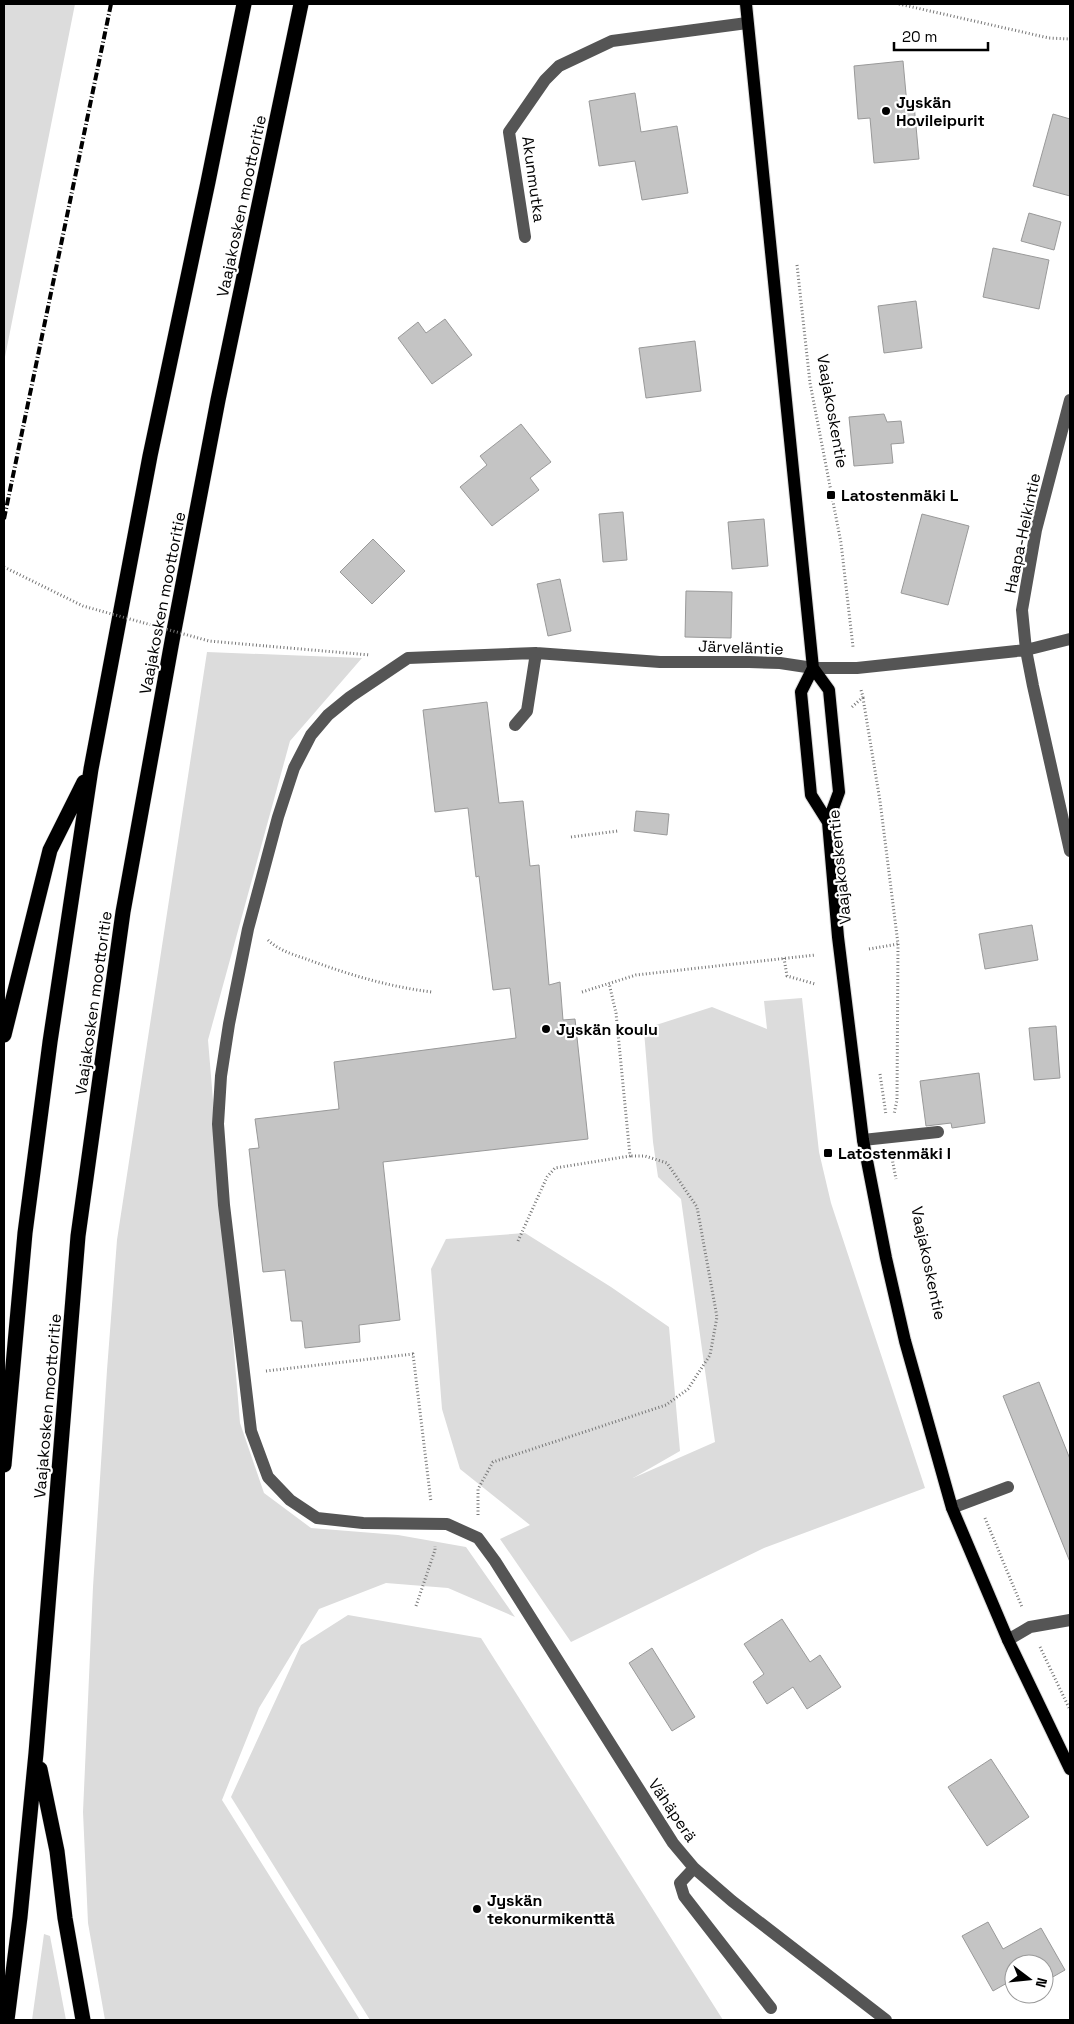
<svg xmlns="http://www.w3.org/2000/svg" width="1074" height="2024" viewBox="0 0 1074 2024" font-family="'Space Grotesk',sans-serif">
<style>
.green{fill:#dcdcdc}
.building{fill:#c4c4c4;stroke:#999}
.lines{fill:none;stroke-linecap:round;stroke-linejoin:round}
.major-casing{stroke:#dbdbdb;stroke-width:14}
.highway-casing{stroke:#dbdbdb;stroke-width:16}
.path{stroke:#777;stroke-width:3;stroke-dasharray:1 2.5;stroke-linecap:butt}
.minor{stroke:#555;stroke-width:12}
.major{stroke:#000;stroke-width:12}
.highway{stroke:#000;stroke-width:15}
.rail{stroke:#000;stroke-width:4;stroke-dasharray:8 2.5 1 2.5;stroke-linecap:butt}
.path-bridge{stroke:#777;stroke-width:3;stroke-dasharray:1 2.5;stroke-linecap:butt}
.poi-dot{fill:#000;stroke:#fff;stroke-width:2}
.labels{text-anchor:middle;stroke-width:4.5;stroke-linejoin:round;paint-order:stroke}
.poi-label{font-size:16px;font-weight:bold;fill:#000;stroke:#fff;text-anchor:start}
.street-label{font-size:16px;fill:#000;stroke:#fff}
</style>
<rect width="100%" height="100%" fill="#fff"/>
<path class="green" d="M4,4h71l-71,358z
M207,652l155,6 -72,83 -82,299 32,383 24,70 47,35 87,7 68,12 49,70 -67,-29 -62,-5 -67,26 -60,99 -37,92 138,220h-255l-17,-97 -5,-111 10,-225 14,-217 10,-130z
M802,998l17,154 12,51 94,285 -161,60 -193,94 -71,-103 30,-14 -70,-56 -18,-60 -11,-140 15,-30 79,-6 86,54 58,40 11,124 -47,27 82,-36 -34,-243 -23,-22 -5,-35 -9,-111 12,-6 56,-18 55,22 -3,-28z
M348,1615l133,23 242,382h-353l-139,-223 70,-152z
M44,1934l6,2 16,84h-34z"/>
<path class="building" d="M903,61l4,44 7,-1 5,55 -45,4 -4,-45 -12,1 -4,-53z
M635,93l6,39 36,-6 11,67 -46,7 -7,-39 -36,5 -10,-65z
M1053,114l17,5v77l-37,-10z
M1029,213l32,9 -7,28 -33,-9z
M993,248l56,12 -10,49 -56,-12z
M916,301l6,47 -38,5 -6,-47z
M445,319l27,36 -40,29 -34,-46 20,-16 8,11z
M695,341l6,50 -55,7 -7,-50z
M884,414l3,8 14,-1 3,22 -13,1 2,19 -39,3 -5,-49z
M521,424l30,38 -21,16 9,12 -47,36 -32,-39 27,-22 -7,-9z
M623,512l4,48 -24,2 -4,-48z
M922,514l47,12 -21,79 -47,-12z
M764,519l4,47 -36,3 -4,-47z
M373,539l32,32 -33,33 -32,-32z
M560,579l11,52 -23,5 -11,-52z
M686,591l46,1 -1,46 -46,-1z
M487,702l12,101 24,-2 7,65 9,-1 10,120 11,-3 3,38 12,-1 13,120 -205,23 17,158 -41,5 1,17 -55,6 -3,-27h-11l-6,-51 -22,2 -14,-123 10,-1 -4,-29 84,-10 -5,-47 182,-24 -6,-50 -17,2 -14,-114 -3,1 -8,-69 -33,4 -12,-102z
M636,811l33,3 -2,21 -33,-4z
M1032,925l6,35 -53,9 -6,-35z
M1056,1026l4,52 -26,2 -5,-52z
M979,1073l6,50 -33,5 -1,-5 -25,3 -6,-45z
M1039,1382l31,77v103l-67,-166z
M782,1619l28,43 10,-7 21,32 -34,22 -14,-22 -26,17 -14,-22 11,-8 -20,-30z
M652,1648l43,69 -23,14 -43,-68z
M991,1759l38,58 -42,29 -39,-59z
M988,1922l15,27 38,-21 24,42 -21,12v-18h-30v15l-21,12 -31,-55z"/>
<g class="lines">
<g class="major-casing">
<path id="major" d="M746,4l67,664 16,22 10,102 -11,30 10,115 25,203 23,118 19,83 47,167 56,132 62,129
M813,668l-12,24 10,103 17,27"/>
</g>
<g class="highway-casing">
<path id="highway" d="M4,1035l46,-185 34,-68
M4,1465l21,-232 25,-191 41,-273 59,-313 58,-274 36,-178
M40,1769l17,82 8,67 18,102
M7,2020l13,-103 16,-164 42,-517 45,-324 49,-271 46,-241 83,-396"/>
</g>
<path class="path" d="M899,4l150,34 21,1
M797,265l13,118 31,160 12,104
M266,646l104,9
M863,698l17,103 18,143 -1,156 -3,14
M852,707l11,-10 -2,-7
M571,837l47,-6
M268,940c11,11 27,15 41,20 41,15 81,27 123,32
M869,949l29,-5
M784,958l3,18 28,8
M582,992l54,-17 179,-20
M880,1074l6,41
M892,1158l4,21
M518,1241l29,-64 8,-9 75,-12 -14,-143 -7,-30
M266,1371l147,-17 18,148
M478,1515v-26l15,-27 173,-57 22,-16 22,-34 7,-38 -20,-110 -30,-44 -22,-7h-15
M985,1518l37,89
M416,1606l19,-56v-4
M1040,1647l30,63"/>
<path class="minor" d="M525,237l-16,-105 36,-52 14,-14 53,-25 135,-18
M1070,400l-34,130 -14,80 4,40 7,36 37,165
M515,725l12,-14 9,-58
M863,1140l75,-8
M952,1508l56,-21
M1008,1640l22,-13 40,-7
M694,1868l-14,15 4,13 87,112
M886,2020l-154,-119 -38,-33 -21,-25 -178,-282 -17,-23 -31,-14 -84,-1 -46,-5 -27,-18 -22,-23 -17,-46 -27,-226 -6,-81 3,-48 8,-52 19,-95 30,-112 16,-49 17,-33 17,-20 22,-18 58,-39 128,-5 124,9h89l31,1 33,5h44l169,-18 44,-11"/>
<use href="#major" class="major"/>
<use href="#highway" class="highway"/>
<path class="rail" d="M4,519l107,-515"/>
<path class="path-bridge" d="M4,567l79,39 126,35 57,5"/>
</g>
<g class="poi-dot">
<circle cx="886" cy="111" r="5"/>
<rect x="826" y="490" width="10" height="10" rx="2.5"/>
<circle cx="546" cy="1029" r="5"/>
<rect x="823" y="1148" width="10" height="10" rx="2.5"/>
<circle cx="477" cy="1909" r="5"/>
</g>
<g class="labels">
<g class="poi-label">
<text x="896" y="108">Jyskän<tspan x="896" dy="18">Hovileipurit</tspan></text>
<text x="841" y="501">Latostenmäki L</text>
<text x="556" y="1035">Jyskän koulu</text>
<text x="838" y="1159">Latostenmäki I</text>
<text x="487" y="1906">Jyskän<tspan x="487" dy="18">tekonurmikenttä</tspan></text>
</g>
<g class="street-label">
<text transform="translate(534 179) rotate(82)" y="6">Akunmutka</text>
<text transform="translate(241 206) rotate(-78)" y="6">Vaajakosken moottoritie</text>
<text transform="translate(833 411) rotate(80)" y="6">Vaajakoskentie</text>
<text transform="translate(1022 533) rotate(-78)" y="6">Haapa-Heikintie</text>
<text transform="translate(162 603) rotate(-79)" y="6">Vaajakosken moottoritie</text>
<text transform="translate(741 647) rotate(2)" y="6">Järveläntie</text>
<text transform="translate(839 867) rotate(-96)" y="6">Vaajakoskentie</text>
<text transform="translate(93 1003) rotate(-82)" y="6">Vaajakosken moottoritie</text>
<text transform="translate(929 1263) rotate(78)" y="6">Vaajakoskentie</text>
<text transform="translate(47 1406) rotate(-85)" y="6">Vaajakosken moottoritie</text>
<text transform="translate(673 1810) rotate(56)" y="6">Vähäperä</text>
</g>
</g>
<rect width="1074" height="2024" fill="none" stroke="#000000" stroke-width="10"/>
<g transform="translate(1029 1979) rotate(106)"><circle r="24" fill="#ffffff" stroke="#999999"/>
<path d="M0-4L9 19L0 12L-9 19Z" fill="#000000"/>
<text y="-8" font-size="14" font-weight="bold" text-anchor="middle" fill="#000000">N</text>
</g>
<path d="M894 42v8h94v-8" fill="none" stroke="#000000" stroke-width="2.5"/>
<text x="902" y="42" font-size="15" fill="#000000" stroke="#ffffff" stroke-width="4" paint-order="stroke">20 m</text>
</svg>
